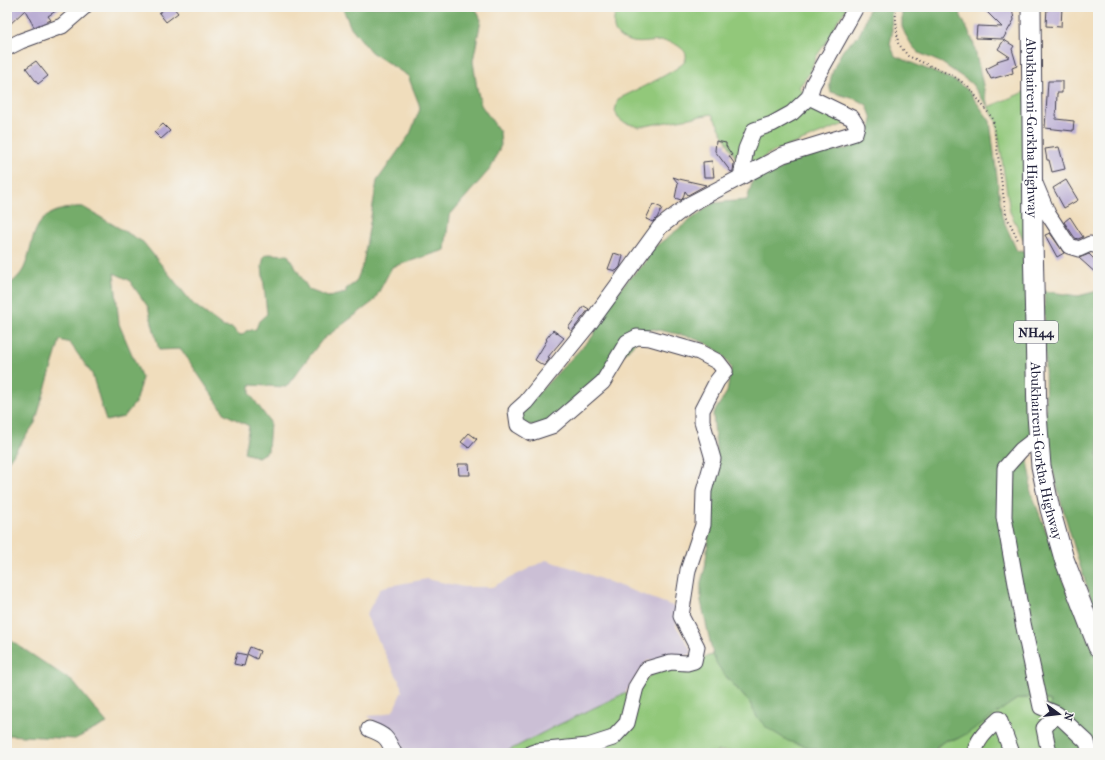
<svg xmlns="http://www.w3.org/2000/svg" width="1105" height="760" viewBox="0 0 1105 760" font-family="'IM FELL French Canon',serif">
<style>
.industrial{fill:#cbbfd5}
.green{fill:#92c87a;stroke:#5a755a}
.forest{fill:#75ac6a;stroke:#4c6752}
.building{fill:#b3a5d0}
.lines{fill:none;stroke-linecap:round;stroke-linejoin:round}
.minor-casing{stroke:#413e4e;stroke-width:17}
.major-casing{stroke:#413e4e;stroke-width:21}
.path{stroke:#413e4e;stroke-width:2;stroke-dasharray:1 3;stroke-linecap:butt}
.minor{stroke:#fff;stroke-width:15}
.major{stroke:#fff;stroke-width:19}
.labels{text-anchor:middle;stroke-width:3;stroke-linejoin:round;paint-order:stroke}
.shield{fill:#f6f6f2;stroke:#626272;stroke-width:1}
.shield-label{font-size:13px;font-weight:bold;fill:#22223b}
.street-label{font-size:14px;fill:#22223b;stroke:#f6f6f2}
</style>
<rect width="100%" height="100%" fill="#f6f6f2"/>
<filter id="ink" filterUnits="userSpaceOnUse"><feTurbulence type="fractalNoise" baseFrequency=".025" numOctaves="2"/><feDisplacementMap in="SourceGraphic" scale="8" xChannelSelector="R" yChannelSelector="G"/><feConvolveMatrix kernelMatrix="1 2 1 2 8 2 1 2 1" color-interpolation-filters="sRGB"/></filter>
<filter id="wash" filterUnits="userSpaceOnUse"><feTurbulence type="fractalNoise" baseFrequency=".012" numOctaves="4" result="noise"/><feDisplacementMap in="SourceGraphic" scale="16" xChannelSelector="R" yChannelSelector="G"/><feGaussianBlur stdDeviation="0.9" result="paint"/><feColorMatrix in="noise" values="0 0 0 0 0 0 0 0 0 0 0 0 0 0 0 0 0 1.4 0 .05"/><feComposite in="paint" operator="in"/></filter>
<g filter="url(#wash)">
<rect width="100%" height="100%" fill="#f0ddbc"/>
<path class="industrial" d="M546,560l26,8 106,40 -2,18 17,27 -13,5 -33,3 -22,32 -73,35 -48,25h-100l-12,-18 -24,-19 13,-1 12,-4 9,-20v-5l-15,-28 -21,-43 14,-26 3,-2 44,-8 36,8h29z"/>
<path class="green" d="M616,7h231l-4,7 -4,4 -10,20 -13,19 -7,17 -10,13 11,18 37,18 -79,31 -29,22 1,-10 -28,-52 -73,13 -16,-5 -5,-4 -3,-7 3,-12c12,-6 62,-29 67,-38 3,-6 0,-10 -4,-13 -15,-13 -32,-3 -48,-6 -3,-1 -12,-3 -14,-6 -9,-7 -4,-20 -3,-29z
M1027,91l-3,149 -14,-28 -14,-92 -8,-13z
M713,655l10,18 27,30 7,14 72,36h-80l-31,-2 -3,2h-211l48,-25 73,-35 11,5 9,-19 18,-12z
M1032,697l19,4 -4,24 7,28h-119c4,-12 11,-13 22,-14l60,-40z"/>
<path class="forest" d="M344,7h131l6,13 -8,41 4,27 4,17 19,27 1,13 -10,23 -42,48 -4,34 -53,17 -18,34 -52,39 -36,47 -36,-2v9l20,28 -2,29 -10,6 -14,-4 5,-27 -24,-12 -44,-65 -22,1 -11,-43 -19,-27 -15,-7 5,51 23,54 -7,25 -11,14 -18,4 -14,-47 -22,-31 -10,-3 -25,83 -28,40v-177c7,-5 13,-10 17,-18 11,-25 5,-51 40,-59 7,-1 12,-3 19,-2l60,35 50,62 31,23 9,1 4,6 5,1 4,-4 10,-2 3,-8 8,-7 -5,-48 2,-10 4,-2 20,1 21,35 19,7 18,-4v-4l10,-7 7,-18 14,-83 33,-47 10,-25 -1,-5 -11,-28 -37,-24 -21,-26 -6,-15z
M869,7h22l1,27 -2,10 5,12 58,24 14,9 23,32 12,96 15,34 12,1 6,159 -8,45 4,21 -1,12 12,32 12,28 11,36 33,75v93h-44l-7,-28 4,-24 -19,-4 -15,2 -49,34 -11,6 -11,1 -9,6 -2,7h-106l-41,-12 -21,-13 -10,-11 -7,-14 -27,-30 -6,-9 -4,-9 -12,-54v-19l4,-14 4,-34 -2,-7 3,-36 7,-32 -4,-45 14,-22 4,-24c-3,-5 -6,-10 -9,-13 -18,-18 -46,-21 -69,-26l-7,2 -47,50 -58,45 -21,-2 -1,-11 74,-77 15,-31 18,-23 19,-20 7,-13 61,-46 34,-3 7,-24 24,-6 15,-10 21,-6 31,-5 10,-4 9,-5 6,-10 2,-11 -5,-14 -12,-6 -24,-7c-5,-10 7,-35 13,-43 4,-5 10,-8 14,-13 4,-5 10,-22 11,-29z
M902,7h57l2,9 12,25 15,66 -17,-24 -29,-20 -23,-10 -6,-6 -8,-13 -3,-8z
M1044,291l34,5 20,-5v328l-18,-53 -18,-60 -11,-43 -5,-29z
M7,638l66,44 34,41 -32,16 -68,-4z"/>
<g id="blocks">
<path class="building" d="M7,7h55l-14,9 3,4 -17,7 -9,-17 -18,17z
M167,7h6l5,6 -12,9 -7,-9z
M982,7h30l2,13 -11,19 -27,-1 1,-12 25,1z
M1047,7h15l-1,20 -15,-1z
M1004,40l10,6 -2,3 5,17 -5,2 1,5 -22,6 -5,-10 12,-6 -1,-2 13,-4 -12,-8z
M36,61l12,15 -10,8 -12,-16z
M1048,81h14v12h-5l-1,26 18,2 -1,10 -28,-3z
M163,124l7,7 -9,8 -7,-7z
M716,141l10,2v3l6,9 -3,1 5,7 -1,8 -2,1 -16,-21z
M1059,147l6,22 -13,3 -3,-12h-2l-2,-11z
M712,161l2,16h-10l-1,-15z
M673,177l6,2 27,6 -18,10 -3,-4 -2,7 -2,2 -6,-2 3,-15z
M1066,180l12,20 -14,8 -11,-20z
M653,204l9,4 -5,10 -4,4 -7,-3z
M1070,217l13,20 -5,2 -3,-1 -11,-16z
M1050,233l14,20 -7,4 -12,-22z
M614,253l9,3 -3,11 -4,4 -8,-2z
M1089,254l9,9v12l-19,-17z
M584,306l5,3 -17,22 -4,-3z
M553,330l11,8 -16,19 2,1 -6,8 -9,-6 12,-20 -1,-1z
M469,433l8,6 -8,9 -8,-6z
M458,464h11l1,11h-11z
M250,647l10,4 -3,8 -10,-5z
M237,653l10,2 -3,11 -10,-2z"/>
</g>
</g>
<g filter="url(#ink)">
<use href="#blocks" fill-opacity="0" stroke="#413e4e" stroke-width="1"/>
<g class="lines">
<g class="minor-casing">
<path id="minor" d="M7,48l14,-7 41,-15 22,-19
M741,177l5,-28 8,-19 18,-6 20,-11 17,-16
M1034,181l14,33 21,32 10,3 11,-5 8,2
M1039,436l-18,14 -16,18 -1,49 19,106 18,84 16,7
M369,729c16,6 18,8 25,24
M531,753l6,-2 51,-5 25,-8 14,-15 9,-36 11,-18 24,-7 16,1 7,-2 3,-14 -16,-31 7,-46 15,-45 1,-34 9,-32 -11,-38v-11l15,-29 8,-10 -7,-9 -19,-10 -49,-14 -13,-1 -10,5 -24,40 -51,44 -21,7 -13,-8 -2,-14 10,-9 64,-79 70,-96 30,-23 93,-49 72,-22 2,-7 -5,-8 -43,-21 4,-13 43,-77
M975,753c1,-14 15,-25 24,-34l13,34
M1049,753l-5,-25 13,-14 30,28 3,11"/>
</g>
<g class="major-casing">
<g id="major">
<path id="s1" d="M1031,7l2,234 4,174 4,51 9,43 14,50 34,88"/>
</g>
</g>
<path class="path" d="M895,7l3,36 10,13 45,20 15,10 25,33 13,96 12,25"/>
<use href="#minor" class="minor"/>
<use href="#major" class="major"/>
</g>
</g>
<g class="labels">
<rect class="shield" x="1014" y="321" width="44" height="22" rx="3"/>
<g class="shield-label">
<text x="1036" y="337">NH44</text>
</g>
<g class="street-label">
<text dy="5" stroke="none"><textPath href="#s1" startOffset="121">Abukhaireni-Gorkha Highway</textPath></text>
<text dy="5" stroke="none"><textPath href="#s1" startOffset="445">Abukhaireni-Gorkha Highway</textPath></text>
</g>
</g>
<rect width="1105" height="760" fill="none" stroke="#f6f6f2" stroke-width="24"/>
<g transform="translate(1059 714) rotate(105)" stroke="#f6f6f2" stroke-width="3" paint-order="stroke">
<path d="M0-3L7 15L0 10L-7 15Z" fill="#22223b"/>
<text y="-6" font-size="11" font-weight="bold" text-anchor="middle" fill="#22223b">N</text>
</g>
</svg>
